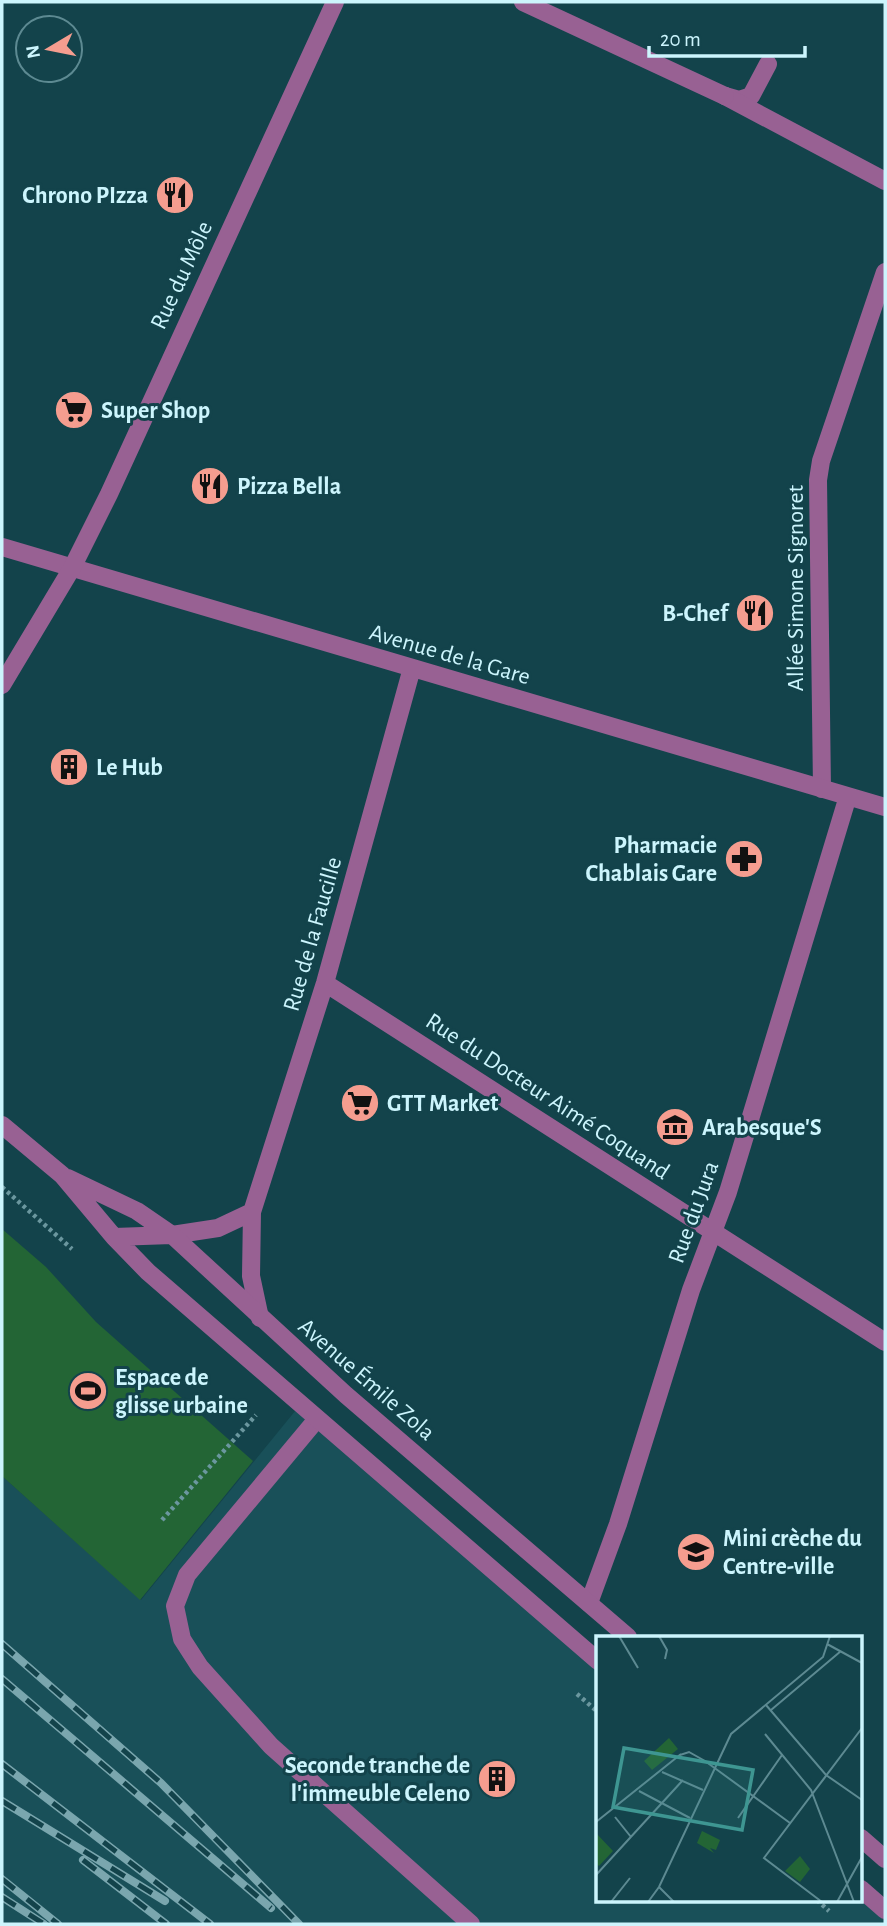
<svg xmlns="http://www.w3.org/2000/svg" width="887" height="1926" viewBox="0 0 887 1926" font-family="'Alegreya Sans',sans-serif">
<style>
.built{fill:#195059}
.green{fill:#236535}
.lines{fill:none;stroke-linecap:round;stroke-linejoin:round}
.path{stroke:#6b979f;stroke-width:4.5;stroke-dasharray:3.5 3.5;stroke-linecap:butt}
.service{stroke:#986193;stroke-width:18}
.pedestrian{stroke:#986193;stroke-width:18}
.minor{stroke:#986193;stroke-width:18}
.tertiary{stroke:#986193;stroke-width:18}
.rail-casing{stroke:#7aa6ae;stroke-width:8}
.rail{stroke:#13434b;stroke-width:5;stroke-dasharray:16;stroke-linecap:butt}
.labels{text-anchor:middle;stroke-width:6;stroke-linejoin:round;paint-order:stroke}
.poi-label{font-size:24px;font-weight:bold;fill:#ccf5fd;stroke:#13434b;text-anchor:start}
.street-label{font-size:24px;fill:#ccf5fd;stroke:#13434b}
.inset-road{fill:none;stroke:#5d8a92;stroke-width:2}
.view{fill:#3e9692;fill-opacity:0.15;stroke:#3e9692;stroke-width:3.5}
.inset-edge{fill:none;stroke:#ccf5fd;stroke-width:3.5}
</style>
<rect width="100%" height="100%" fill="#13434b"/>
<path class="built" d="M300,1405l298,257v238h263l24,10v14h-883v-448l139,124z"/>
<path class="green" d="M2,1229l44,38 50,55 157,139 -113,139 -138,-124z"/>
<g class="lines">
<path class="path" d="M2,1187l70,62
M162,1520l94,-105
M577,1694l21,18
M817,1900l12,11"/>
<path class="service" d="M725,96l14,4 12,-4 17,-32
M317,1419l-130,156 -12,31 7,33 18,28 71,79 200,178"/>
<path class="pedestrian" d="M725,96l160,85
M822,789l-4,-309 3,-19 64,-189"/>
<path class="minor" d="M523,2l202,94
M2,547l883,260
M325,983l560,359
M172,1235l46,-7 34,-16
M260,1318l-9,-42 1,-64 73,-229 87,-315
M589,1603l29,-79 73,-234 37,-98 120,-396"/>
<path class="tertiary" d="M2,685l70,-117 37,-74 226,-492
M2,1125l60,50 52,62 34,35 450,389
M68,1178l69,33 35,24 174,160 282,242
M114,1237l58,-2
M861,1838l24,21
M861,1889l24,21"/>
<g class="rail-casing">
<path id="rail" d="M2,1644l159,139 138,141
M2,1679l269,229
M2,1764l208,160
M2,1801l163,100
M83,1860l83,64
M2,1879l56,45
M2,1897l42,27"/>
</g>
<use href="#rail" class="rail"/>
</g>
<defs>
<g id="restaurant-disc" transform="scale(2.0125)"><circle r="9.5" fill="#f59d8f" stroke="#13434b"/><path d="M-5-6h1v4h1v-4h1v4h1v-4h1v5L-1.5 .5V6h-2V.5L-5-1ZM5-6V6H3V1.5H1.5Q1.5-4 5-6Z" fill="#111"/></g>
<g id="supermarket-disc" transform="scale(2.0125)"><circle r="9.5" fill="#f59d8f" stroke="#13434b"/><path d="M-6-5.5h2.5l.6 2H6L4.5 2H-2.5L-4.4-4H-6ZM-1.5 3.2a1.3 1.3 0 1 0 .1 0ZM3 3.2a1.3 1.3 0 1 0 .1 0Z" fill="#111"/></g>
<g id="building-disc" transform="scale(2.0125)"><circle r="9.5" fill="#f59d8f" stroke="#13434b"/><path d="M-4-6H4V6H1V3H-1V6H-4ZM-2.5-4.3h1.7v1.8h-1.7ZM.8-4.3h1.7v1.8H.8ZM-2.5-1h1.7V.8h-1.7ZM.8-1h1.7V.8H.8Z" fill="#111"/></g>
<g id="pharmacy-disc" transform="scale(2.0125)"><circle r="9.5" fill="#f59d8f" stroke="#13434b"/><path d="M-2-6h4v4h4v4h-4v4h-4v-4h-4v-4h4Z" fill="#111"/></g>
<g id="museum-disc" transform="scale(2.0125)"><circle r="9.5" fill="#f59d8f" stroke="#13434b"/><path d="M0-6L6-3V-2H-6V-3ZM-5-1h2V3h-2ZM-1-1h2V3h-2ZM3-1h2V3H3ZM-6 4H6V6H-6Z" fill="#111"/></g>
<g id="stadium-disc" transform="scale(2.0125)"><circle r="9.5" fill="#f59d8f" stroke="#13434b"/><path d="M0-5a6.5 5 0 1 0 0 10a6.5 5 0 1 0 0-10ZM-3.5-1.8h7v3.6h-7Z" fill="#111"/></g>
<g id="school-disc" transform="scale(2.0125)"><circle r="9.5" fill="#f59d8f" stroke="#13434b"/><path d="M0-5L7-2L0 1L-7-2ZM-4 1L0 2.5L4 1V4Q0 6-4 4Z" fill="#111"/></g>
</defs>
<g fill-rule="evenodd">
<use href="#restaurant-disc" x="175" y="195"/>
<use href="#supermarket-disc" x="74" y="410"/>
<use href="#restaurant-disc" x="210" y="486"/>
<use href="#restaurant-disc" x="755" y="613"/>
<use href="#building-disc" x="69" y="767"/>
<use href="#pharmacy-disc" x="744" y="859"/>
<use href="#supermarket-disc" x="360" y="1103"/>
<use href="#museum-disc" x="675" y="1127"/>
<use href="#stadium-disc" x="88" y="1391"/>
<use href="#school-disc" x="696" y="1552"/>
<use href="#building-disc" x="497" y="1779"/>
</g>
<g class="labels">
<g class="poi-label">
<text x="148" y="203" text-anchor="end">Chrono PIzza</text>
<text x="101" y="418">Super Shop</text>
<text x="237" y="494">Pizza Bella</text>
<text x="728" y="621" text-anchor="end">B-Chef</text>
<text x="96" y="775">Le Hub</text>
<text x="717" y="853" text-anchor="end">Pharmacie<tspan x="717" dy="28">Chablais Gare</tspan></text>
<text x="387" y="1111">GTT Market</text>
<text x="702" y="1135">Arabesque'S</text>
<text x="115" y="1385">Espace de<tspan x="115" dy="28">glisse urbaine</tspan></text>
<text x="723" y="1546">Mini crèche du<tspan x="723" dy="28">Centre-ville</tspan></text>
<text x="470" y="1773" text-anchor="end">Seconde tranche de<tspan x="470" dy="28">l'immeuble Celeno</tspan></text>
</g>
<g class="street-label">
<text transform="translate(181 275) rotate(-65)" y="8">Rue du Môle</text>
<text transform="translate(795 588) rotate(-90)" y="8">Allée Simone Signoret</text>
<text transform="translate(450 654) rotate(16)" y="8">Avenue de la Gare</text>
<text transform="translate(312 934) rotate(-74)" y="8">Rue de la Faucille</text>
<text transform="translate(548 1096) rotate(33)" y="8">Rue du Docteur Aimé Coquand</text>
<text transform="translate(693 1212) rotate(-70)" y="8">Rue du Jura</text>
<text transform="translate(367 1379) rotate(41)" y="8">Avenue Émile Zola</text>
</g>
</g>
<g transform="translate(596 1636)">
<rect width="266" height="266" fill="#13434b"/>
<path d="M73,102l9,11 -26,21 -8,-9zM106,195l18,9 -4,10 -6,-2 4,5 -17,-10zM0,197l17,18 -14,15 -3,-3zM204,220l10,13 -10,13 -15,-11z" fill="#236535"/>
<path class="inset-road" d="M23,0l19,32M63,0l8,14 -2,9M231,8l35,19M170,69l60,70 36,25M175,74l70,-59M169,98l46,56 43,112M84,119l9,-3 16,9 85,62M66,136l41,18M43,155l51,27M217,157l13,-17M19,181l16,20M142,182l44,-63M0,186l85,-68M0,239l87,-95M63,251l15,15M15,266l19,-24M52,266l11,-15 72,-153 92,-77 7,-21M226,266l-58,-44 98,-130M241,266l25,-45"/>
<path class="view" d="M28,112l129,22 -11,60 -129,-23z"/>
<rect width="266" height="266" class="inset-edge"/>
</g>
<rect width="887" height="1926" fill="none" stroke="#ccf5fd" stroke-width="7"/>
<g transform="translate(49 49) rotate(260)"><circle r="33" fill="#13434b" stroke="#5d8a92" stroke-width="2"/>
<path d="M0-5L12 26L0 18L-12 26Z" fill="#f59d8f"/>
<text y="-10" font-size="19" font-weight="bold" text-anchor="middle" fill="#ccf5fd">N</text>
</g>
<path d="M649 46v10h156v-10" fill="none" stroke="#ccf5fd" stroke-width="3.5"/>
<text x="660" y="46" font-size="21" fill="#ccf5fd" stroke="#13434b" stroke-width="5" paint-order="stroke">20 m</text>
</svg>
